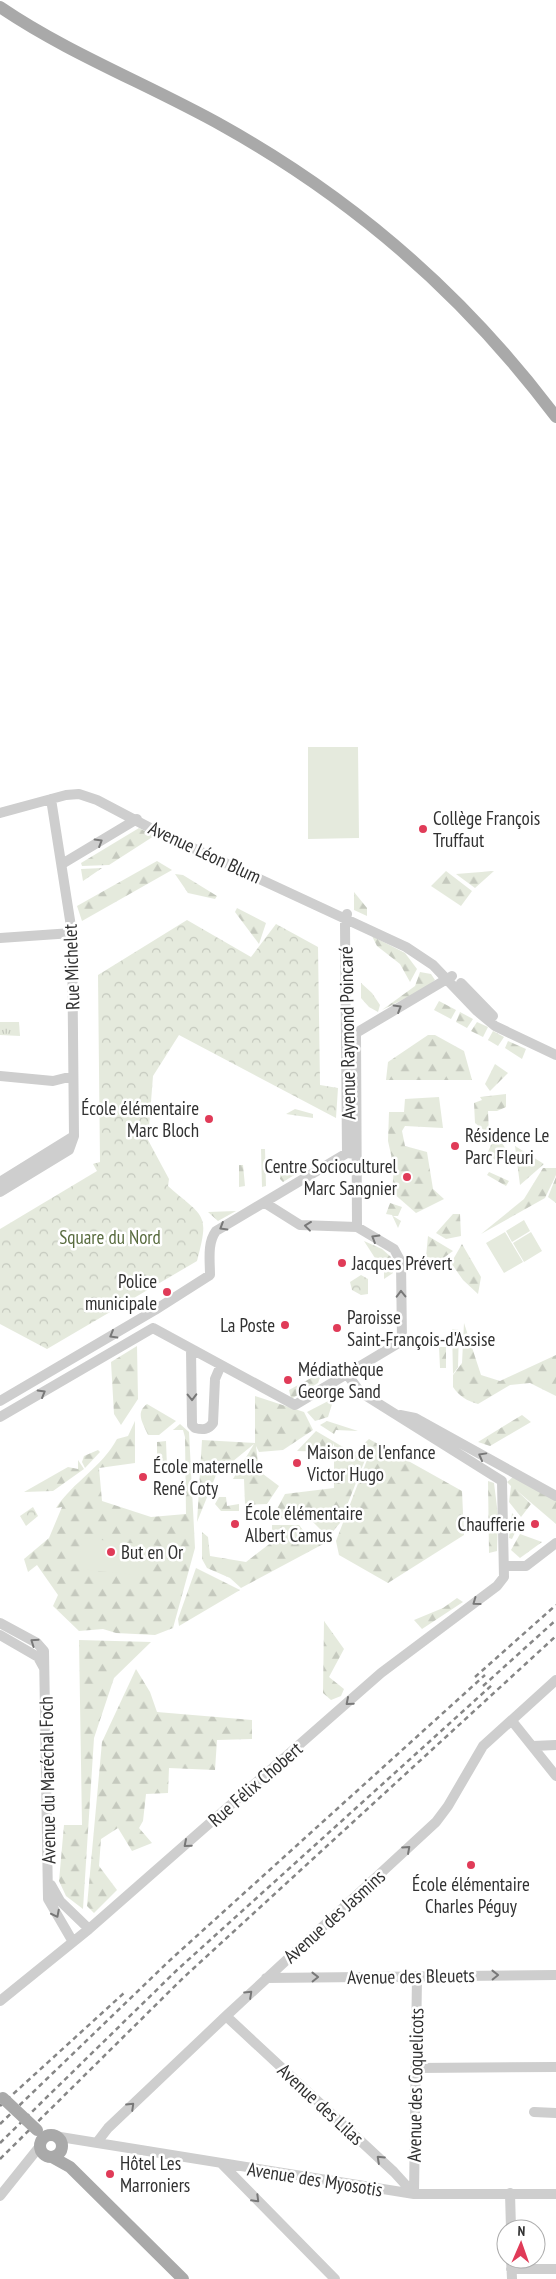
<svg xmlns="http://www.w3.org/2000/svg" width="556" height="2279" viewBox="0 0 556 2279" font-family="'PT Sans Narrow',sans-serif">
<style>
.grass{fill:url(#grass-tufts)}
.forest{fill:url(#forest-firs)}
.park{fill:url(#park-crowns)}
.pitch{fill:#e5eadd}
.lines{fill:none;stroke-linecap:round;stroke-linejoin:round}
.minor{stroke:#cecece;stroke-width:10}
.major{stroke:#a9a9a9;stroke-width:12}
.rail{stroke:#868686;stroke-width:2.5;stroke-dasharray:5 4;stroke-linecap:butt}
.major-bridge{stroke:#a9a9a9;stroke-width:12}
.oneway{stroke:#787878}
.poi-dot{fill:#e03b58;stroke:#fff;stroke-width:2}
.labels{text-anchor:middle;stroke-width:5;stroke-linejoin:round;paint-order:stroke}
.poi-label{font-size:19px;fill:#313131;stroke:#fff;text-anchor:start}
.street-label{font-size:19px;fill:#313131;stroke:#fff}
.park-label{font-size:19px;fill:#596c3f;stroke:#fff}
</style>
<defs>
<pattern id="grass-tufts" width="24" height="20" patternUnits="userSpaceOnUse" patternTransform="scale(1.25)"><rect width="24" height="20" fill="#e5eadd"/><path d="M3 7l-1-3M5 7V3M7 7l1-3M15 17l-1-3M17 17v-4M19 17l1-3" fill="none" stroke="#c5c9be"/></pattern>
<pattern id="forest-firs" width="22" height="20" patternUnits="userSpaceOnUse" patternTransform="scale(1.25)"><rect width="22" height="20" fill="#e5eadd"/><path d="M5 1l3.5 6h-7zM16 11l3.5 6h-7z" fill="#c5c9be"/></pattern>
<pattern id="park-crowns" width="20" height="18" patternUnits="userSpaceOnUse" patternTransform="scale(1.25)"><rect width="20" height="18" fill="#e5eadd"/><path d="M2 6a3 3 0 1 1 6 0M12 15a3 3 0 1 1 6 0" fill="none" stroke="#c5c9be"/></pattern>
</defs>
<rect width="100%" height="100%" fill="#fff"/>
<path class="grass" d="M0,1022h19l1,14 -20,-1z"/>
<path class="forest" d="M139,828l15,8 -45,29 -27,1 -1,-3z
M157,861l15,9 -90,51 -5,-15z
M102,868l-19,13 -2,-12z
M446,871l26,20 -11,15 -30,-20z
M494,871l-19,17 -19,-14z
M175,874l8,1 34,21 -2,3 -27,-6z
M354,892l13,16v8l-13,-6z
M237,908l29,15 -7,21 -24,-32z
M372,936l33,17 12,16 -7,13 -10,-18 -23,-18z
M420,972l11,2 4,6 -11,9 -42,21 33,-24z
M361,983l11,10 8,12 -2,7 -9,-5 -8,-9z
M439,1001l17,9 -5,9 -17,-9z
M460,1012l13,7 -6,9 -11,-6z
M477,1022l11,5 -5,10 -12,-6z
M493,1031l11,6 -6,9 -10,-6z
M428,1035h7l29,16 8,29h-86l2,-18z
M508,1041l18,8 -4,10 -17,-11z
M495,1064l13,9 -18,18 -5,-7z
M506,1094v13l-9,4h-9l1,23 -14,-11 -1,-20 8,-3 -2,-3z
M439,1097l4,31 -38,-2 -3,5 3,15 22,6 6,37 11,10 -28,14 -24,-21 2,-24 -6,-27 1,-29h15l1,-13z
M295,1109l18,5v4l-27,-4z
M496,1133l14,23 -15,4 -7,-8z
M515,1146l29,18 -24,21z
M261,1149h4l1,37 -4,1z
M239,1165h4l2,21 -6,1z
M543,1168h13v7l-11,23 -64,36 43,-35z
M304,1169l-21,13 -3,-3v-7z
M489,1172l20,9 -3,5 -19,-11z
M556,1177v26l-8,-6z
M390,1203l12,4 -4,9h-5l8,5 -3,7 -6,-13 -6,-1z
M236,1211l-18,10 -10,-9z
M453,1214h7l1,22 -15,3 -10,-6z
M428,1236l25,15 -11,8 -16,-2z
M364,1241l18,8 9,8 2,16 -9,6v-7z
M462,1244l19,33 -3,17 -15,-14 -12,-17z
M464,1323l17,52 19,6 56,-26v41l-26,-13 -20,2 -32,19c-11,-3 -19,-8 -25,-17v-12l9,-12z
M452,1329l7,1 -1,37 -5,7z
M137,1346l1,53 -17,26 -7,-11 -3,-52z
M439,1347h7v21h-6z
M322,1372l-4,11 -27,16 -2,-9z
M255,1396l49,16 9,18 -30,20 -24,2 -3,-6 3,25 20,15 -12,18 -22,1 -1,-26h-11l21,-35 -38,31 -19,47 5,-82 53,3z
M334,1398l-6,19 -13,4 -8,-9z
M147,1404l29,17 -17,14h-11c-5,-12 -13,-22 -1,-31z
M522,1415l9,7 -41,24 -12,-4z
M135,1421v42l-36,5 3,33 49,16 35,-3 -1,-77 -2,-7h-10l7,-6 9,8 6,116 -22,80 -18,7 -39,-2 -13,-4 -24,2 -26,-25 5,-11 -21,-30 -9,7 -4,-13 25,-21 13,-31 -6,1c17,-26 46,-41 61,-69l11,-3z
M327,1421l31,10 -22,-1 -2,4 -14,-9z
M316,1431l49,29 -25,63 -12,14 -17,-17 -39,-2 13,-24 49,-6v-45l-4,9 -33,-1z
M369,1439l93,52 2,44 -76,48 -49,-28 -3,-14 31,-81 -13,-7z
M166,1441l1,27h-10v-26z
M98,1450l2,2 -15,16 -3,-6 2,-6z
M78,1460l6,9 -31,22 -29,1 44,-25 10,2z
M514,1476l42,24v24l-41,-35 16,15 -10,13 -12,-15 2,-16 -4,-4z
M488,1481l6,2 4,32 -1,36 -8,2z
M219,1497h7l1,9 12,-2v7h-18l-6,-7z
M512,1513l8,9 -8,17 -3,-1z
M272,1525h27l11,14 17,3 -86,46 -11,-10 -23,-10 -5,-9v-27l6,5 2,19 36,6 26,-20z
M520,1534l22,8 -22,16 -9,-8z
M196,1568l44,22 -61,36 -1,-7z
M457,1598l6,4 -41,27 -8,-9 29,-12z
M324,1621l20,28 -15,28 15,12 -3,7 -10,4 -8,-7z
M79,1640l72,2 -37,36 -20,60 -11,171 -17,-13 -7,-15 5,-56h18z
M136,1669l14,23 7,20 95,8v19l-35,1 -2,30 -46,-2 -1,25 -22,1 -3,27 -4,7 13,15 -20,8 -14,-23 -17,11 -2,27 18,24 -23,23 -7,-7 15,-164z"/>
<path class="park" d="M187,920l64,37 25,-33 42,23 2,138 18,3 -2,30 -157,-83 -26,41 -5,64 21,39 -1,7c36,32 42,26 29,75l-150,88 -47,-25v-95l97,-58 -4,-7 7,-2 -2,-187z
M361,1275l7,4v15l-7,1 -9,-5 -2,-8z
M33,1507l5,9 -12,10 -6,-10z"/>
<path class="pitch" d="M308,747h50l1,91 -51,1z
M524,1220l6,11 -18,11 -6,-11z
M505,1232l18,30 -19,11 -18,-30z
M531,1232l11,19 -18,11 -11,-19z
M82,1538l77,8 -2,16 -17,-1 -2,14 -59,-6z"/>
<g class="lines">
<path class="minor" d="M0,813l66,-18 13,-1 18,6 57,30 252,117 27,18 44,46 18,15 61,29
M62,864l75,-45
M0,938l72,-5
M461,983l32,33
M356,1033l1,194
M356,1033l96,-57
M0,1076l53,5 20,-5
M347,1153l-2,-229 2,-10
M0,1182l74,-46
M0,1192l69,-42 5,-14 -2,-203 -21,-134
M153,1328l142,77 107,-64 -1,-79 -7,-13 -37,-22 -57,-2 -35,-22
M191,1349l1,76 3,3c8,2 13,2 18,-5l2,-44 6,-14
M0,1401l155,-91 55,-35c0,-14 -3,-32 6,-44l131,-78 9,1
M400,1415l15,3 141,78
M0,1417l153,-89
M505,1566h21l30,-23
M0,1623l37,20 7,8 4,248 25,43
M0,1635l38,22 6,11
M512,1721l44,55
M533,1746l23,-1
M51,1885l9,16 29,28
M266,1978l290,-3
M0,2001l89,-72 292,-256 116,-87 7,-9 -2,-96 -142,-89 -13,-18
M226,2016l168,156 20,22
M416,2068l140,-1
M534,2112l22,1
M54,2136l360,58h142
M98,2141l10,-13 118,-112 210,-194 12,-16 35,-60 73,-66
M222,2164l113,115
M510,2193l1,36
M414,2194l3,-218
M0,2196l40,-50
M511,2259l1,20
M511,2269h45"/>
<path class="major" d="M0,7c69,47 150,78 223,119 131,73 243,171 333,291
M40 2146a11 11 0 1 1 22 0a11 11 0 1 1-22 0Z
M52,2157l18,10 113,112"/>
<path class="rail" d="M475,1677l81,-72
M483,1686l73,-66
M0,2106l124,-113
M0,2124l168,-162 317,-287
M0,2143l177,-173 315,-285
M0,2159l183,-181 373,-342"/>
<path class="major-bridge" d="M3,2098l34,32"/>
</g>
<defs><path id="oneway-chevron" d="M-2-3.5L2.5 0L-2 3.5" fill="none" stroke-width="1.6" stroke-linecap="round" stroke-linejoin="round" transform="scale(1.25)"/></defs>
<g class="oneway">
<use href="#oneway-chevron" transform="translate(99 842) rotate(-31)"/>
<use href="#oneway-chevron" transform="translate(398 1008) rotate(-31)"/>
<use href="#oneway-chevron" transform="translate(308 1226) rotate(-173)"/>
<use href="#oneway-chevron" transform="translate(223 1227) rotate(149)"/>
<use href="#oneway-chevron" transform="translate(375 1238) rotate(-149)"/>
<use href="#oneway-chevron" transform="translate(401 1294) rotate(-91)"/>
<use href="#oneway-chevron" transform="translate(113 1335) rotate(150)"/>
<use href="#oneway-chevron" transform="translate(42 1393) rotate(-30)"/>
<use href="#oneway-chevron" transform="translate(192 1397) rotate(89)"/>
<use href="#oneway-chevron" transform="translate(482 1456) rotate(-151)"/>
<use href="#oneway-chevron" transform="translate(476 1602) rotate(144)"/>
<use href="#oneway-chevron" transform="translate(34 1642) rotate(-145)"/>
<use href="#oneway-chevron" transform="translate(349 1702) rotate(139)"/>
<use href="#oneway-chevron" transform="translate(187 1844) rotate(139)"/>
<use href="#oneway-chevron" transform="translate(407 1849) rotate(-42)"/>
<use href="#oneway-chevron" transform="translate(56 1914) rotate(63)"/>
<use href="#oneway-chevron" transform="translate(495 1975) rotate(-1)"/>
<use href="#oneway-chevron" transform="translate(315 1977) rotate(-1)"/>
<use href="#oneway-chevron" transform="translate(249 1994) rotate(-43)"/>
<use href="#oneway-chevron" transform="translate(131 2106) rotate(-44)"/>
<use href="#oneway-chevron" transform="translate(380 2159) rotate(-137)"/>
<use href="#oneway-chevron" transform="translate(256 2199) rotate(45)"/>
</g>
<g class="poi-dot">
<circle cx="423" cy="829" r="5"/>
<circle cx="209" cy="1119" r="5"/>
<circle cx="455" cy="1146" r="5"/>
<circle cx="407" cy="1177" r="5"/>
<circle cx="342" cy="1263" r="5"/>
<circle cx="167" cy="1292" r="5"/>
<circle cx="285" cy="1325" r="5"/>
<circle cx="337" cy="1328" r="5"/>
<circle cx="288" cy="1380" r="5"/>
<circle cx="297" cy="1463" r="5"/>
<circle cx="143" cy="1477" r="5"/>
<circle cx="235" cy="1524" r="5"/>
<circle cx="535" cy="1524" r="5"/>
<circle cx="111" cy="1552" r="5"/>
<circle cx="471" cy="1865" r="5"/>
<circle cx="110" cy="2174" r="5"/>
</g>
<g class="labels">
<g class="poi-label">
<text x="433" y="825">Collège François<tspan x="433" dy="22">Truffaut</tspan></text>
<text x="199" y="1115" text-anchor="end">École élémentaire<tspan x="199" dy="22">Marc Bloch</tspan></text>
<text x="465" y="1142">Résidence Le<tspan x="465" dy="22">Parc Fleuri</tspan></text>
<text x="397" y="1173" text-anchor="end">Centre Socioculturel<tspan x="397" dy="22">Marc Sangnier</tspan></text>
<text x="352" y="1270">Jacques Prévert</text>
<text x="157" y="1288" text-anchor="end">Police<tspan x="157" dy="22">municipale</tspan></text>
<text x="347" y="1324">Paroisse<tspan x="347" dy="22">Saint-François-d'Assise</tspan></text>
<text x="275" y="1332" text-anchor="end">La Poste</text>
<text x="298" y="1376">Médiathèque<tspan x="298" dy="22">George Sand</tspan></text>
<text x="307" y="1459">Maison de l'enfance<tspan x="307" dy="22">Victor Hugo</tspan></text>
<text x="153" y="1473">École maternelle<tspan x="153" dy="22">René Coty</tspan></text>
<text x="245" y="1520">École élémentaire<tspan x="245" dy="22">Albert Camus</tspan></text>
<text x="525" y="1531" text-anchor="end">Chaufferie</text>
<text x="121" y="1559">But en Or</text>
<text x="471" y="1891" text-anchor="middle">École élémentaire<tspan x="471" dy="22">Charles Péguy</tspan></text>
<text x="120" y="2170">Hôtel Les<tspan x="120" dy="22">Marroniers</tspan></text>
</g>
<g class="street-label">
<text transform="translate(205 852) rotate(25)" y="7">Avenue Léon Blum</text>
<text transform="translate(71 967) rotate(-92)" y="7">Rue Michelet</text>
<text transform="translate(347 1033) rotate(-91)" y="7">Avenue Raymond Poincaré</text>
<text transform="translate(47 1780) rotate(-91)" y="7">Avenue du Maréchal Foch</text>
<text transform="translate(255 1784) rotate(-41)" y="7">Rue Félix Chobert</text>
<text transform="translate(334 1916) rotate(-42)" y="7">Avenue des Jasmins</text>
<text transform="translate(411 1976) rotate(-1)" y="7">Avenue des Bleuets</text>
<text transform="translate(415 2085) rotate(-89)" y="7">Avenue des Coquelicots</text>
<text transform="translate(321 2104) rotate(43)" y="7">Avenue des Lilas</text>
<text transform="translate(315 2179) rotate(9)" y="7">Avenue des Myosotis</text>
</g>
<g class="park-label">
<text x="110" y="1244">Square du Nord</text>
</g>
</g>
<g transform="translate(521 2244) rotate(2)"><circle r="24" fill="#ffffff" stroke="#adadad"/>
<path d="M0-4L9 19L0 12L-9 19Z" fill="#e03b58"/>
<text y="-8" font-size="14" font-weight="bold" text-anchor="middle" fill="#313131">N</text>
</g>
</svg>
